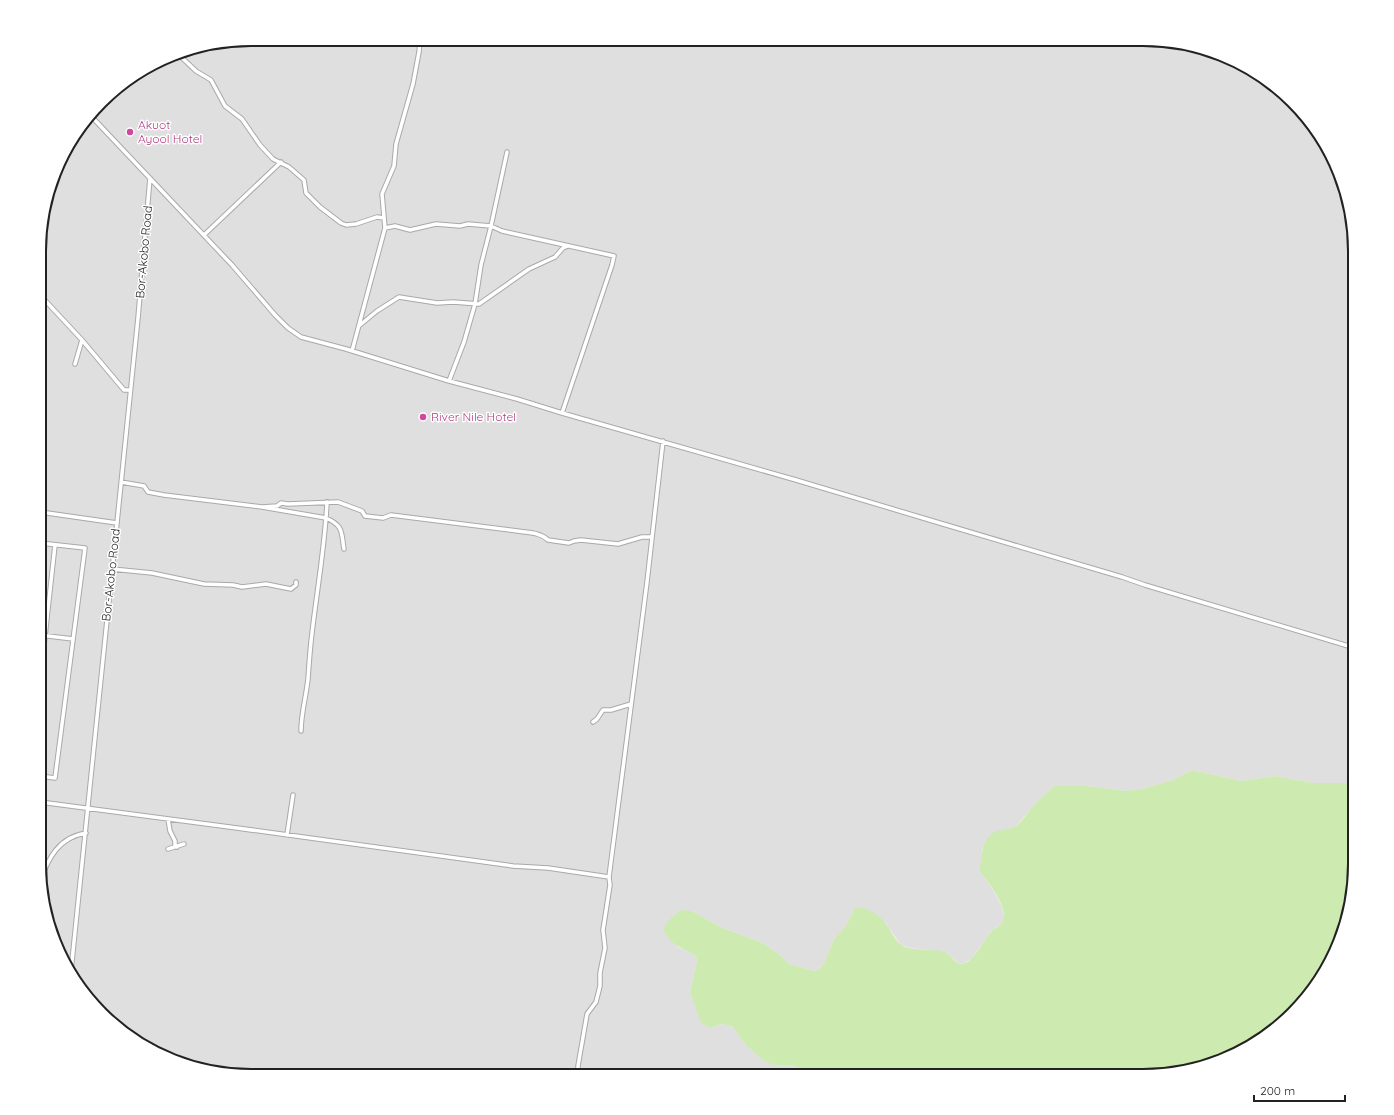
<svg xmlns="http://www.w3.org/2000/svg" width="1394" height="1115" viewBox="0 0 1394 1115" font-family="Quicksand,sans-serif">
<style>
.residential{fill:#e0dfdf}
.grass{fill:#cdebb0}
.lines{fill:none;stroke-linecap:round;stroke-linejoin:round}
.minor-casing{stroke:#a9a9a9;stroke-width:5.5}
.minor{stroke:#fff;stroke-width:3.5}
.hotel-dot{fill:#d1479c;stroke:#fff;stroke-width:1.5}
.labels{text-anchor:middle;stroke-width:3;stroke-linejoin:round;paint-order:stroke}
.hotel-label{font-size:12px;fill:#b23c85;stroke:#fff;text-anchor:start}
.street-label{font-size:12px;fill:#222;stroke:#fff}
.rim{fill:none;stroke:#222;stroke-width:2}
</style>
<rect width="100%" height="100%" fill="#f2efe9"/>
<path class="residential" d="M251,39h906l68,16 58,37 36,41 20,36 16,81v533h-41l-39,-7 -34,5 -49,-11 -19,10 -32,9 -16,2 -37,-5h-34l-20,19 -18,21 -9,4 -11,2 -6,3 -8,14v11l-3,10 14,20 8,15 3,11v5l-4,4 -9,6 -19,27 -9,6 -5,-1 -12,-11 -35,-4 -10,-3 -16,-23 -30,-14 -10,19 -11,12 -11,26 -3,4 -5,2 -26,-7 -8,-8 -18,-13 -41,-15 -30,-17 -15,36 10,3 9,6 1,6 -7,30 21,36 10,-4 11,2 13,18 29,21 22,1 9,10h-568l-68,-16 -58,-37 -50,-65 -22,-80 2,-655 26,-78 44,-54 71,-41z"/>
<path class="grass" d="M1192,770l49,11 34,-5 39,7h41v95l-16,68 -37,58 -41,36 -36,20 -82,16h-338l-9,-10 -22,-1 -10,-4 -19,-17 -13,-18 -11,-2 -10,4 -10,-5 -11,-31 7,-30 -1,-6c-14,-10 -23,-8 -32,-25l1,-6 7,-8 9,-7 11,1 30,17 41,15 18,13 8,8 26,7 5,-2 3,-4 11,-26 11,-12 10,-19c11,-2 25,7 31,16 5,6 8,15 14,20 8,8 33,4 45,8 6,2 9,12 17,12 11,-1 21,-23 28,-31 3,-5 11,-6 13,-12 1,-1 1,-5 1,-6 -2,-17 -16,-32 -25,-45 4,-12 1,-25 11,-35 5,-6 18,-4 26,-9 7,-5 12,-15 18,-21 6,-7 14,-13 20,-19h34l37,5 16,-2 32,-9z"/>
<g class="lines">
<g class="minor-casing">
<path id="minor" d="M177,53l19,18 15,9 14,26 17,13 18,26 13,14 16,8 15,13 2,13 14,14 21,16 5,2 10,-1 21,-7 7,1
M91,116l141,149 43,50 13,13 13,9 45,12 103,32 68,18 45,14 234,67 147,44 179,53 23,8 210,63
M92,116l32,-32
M385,228l10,-2 15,4 26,-6 24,2 8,-2 23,2 16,-74
M204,235l77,-73
M41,296l41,44 42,50h6
M360,325l17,-14 22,-14 38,6 16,-1 26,2 50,-35 26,-12 8,-9 5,-2
M352,351l33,-123 -3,-34 12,-28 2,-22 17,-60 6,-32 1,-13
M75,364l7,-24
M449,381l15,-39 11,-38 6,-39 10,-39 11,5 112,25 -2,9 -50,148
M121,482l23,4 4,6 16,3 98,12 64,11c18,8 15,14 18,31
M262,507l15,-1 4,-3 7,1 50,-2 24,9 3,5 18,2 8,-3 134,17c8,1 17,2 23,8l21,3 5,-2 7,-1 37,4 24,-7h9
M40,512l77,11
M112,569l40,4 52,11 29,1 9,2 24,-3 25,5 5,-4v-3
M40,635l33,4
M40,682l15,-137
M593,722l4,-3 6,-9h8l20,-6
M301,731c0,-17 5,-34 7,-52 1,-15 2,-30 4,-46 5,-43 13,-87 15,-131
M40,776l15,2 30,-230 -45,-5
M40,802l197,26 276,38 35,2 61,9
M168,819l2,12 5,10v4l2,2
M287,835l6,-40
M168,849l16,-5
M40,882c8,-24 19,-45 46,-49
M71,971l67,-653 12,-140
M578,1076v-10l9,-52 9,-12 4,-16v-13l5,-25 -2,-18 7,-45 -1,-8 38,-295 16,-141"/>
</g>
<use href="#minor" class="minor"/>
</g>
<g class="hotel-dot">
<circle cx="130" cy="132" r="4"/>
<circle cx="423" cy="417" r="4"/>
</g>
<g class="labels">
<g class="hotel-label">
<text x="138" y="129">Akuot<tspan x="138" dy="14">Ayool Hotel</tspan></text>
<text x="431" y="421">River Nile Hotel</text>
</g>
<g class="street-label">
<text transform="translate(144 252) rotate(-85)" y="4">Bor-Akobo Road</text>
<text transform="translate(111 575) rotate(-84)" y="4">Bor-Akobo Road</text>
</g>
</g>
<path d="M0 0H1394V1115H0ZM251 46H1143A205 205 0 0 1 1348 251V864A205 205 0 0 1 1143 1069H251A205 205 0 0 1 46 864V251A205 205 0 0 1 251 46Z" fill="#fff" fill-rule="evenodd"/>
<path class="rim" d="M251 46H1143A205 205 0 0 1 1348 251V864A205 205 0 0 1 1143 1069H251A205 205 0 0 1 46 864V251A205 205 0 0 1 251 46Z"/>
<path d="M1254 1095v6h91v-6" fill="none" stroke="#222222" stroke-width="2"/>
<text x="1260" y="1095" font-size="12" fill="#222222" stroke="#ffffff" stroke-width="3" paint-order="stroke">200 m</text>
</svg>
